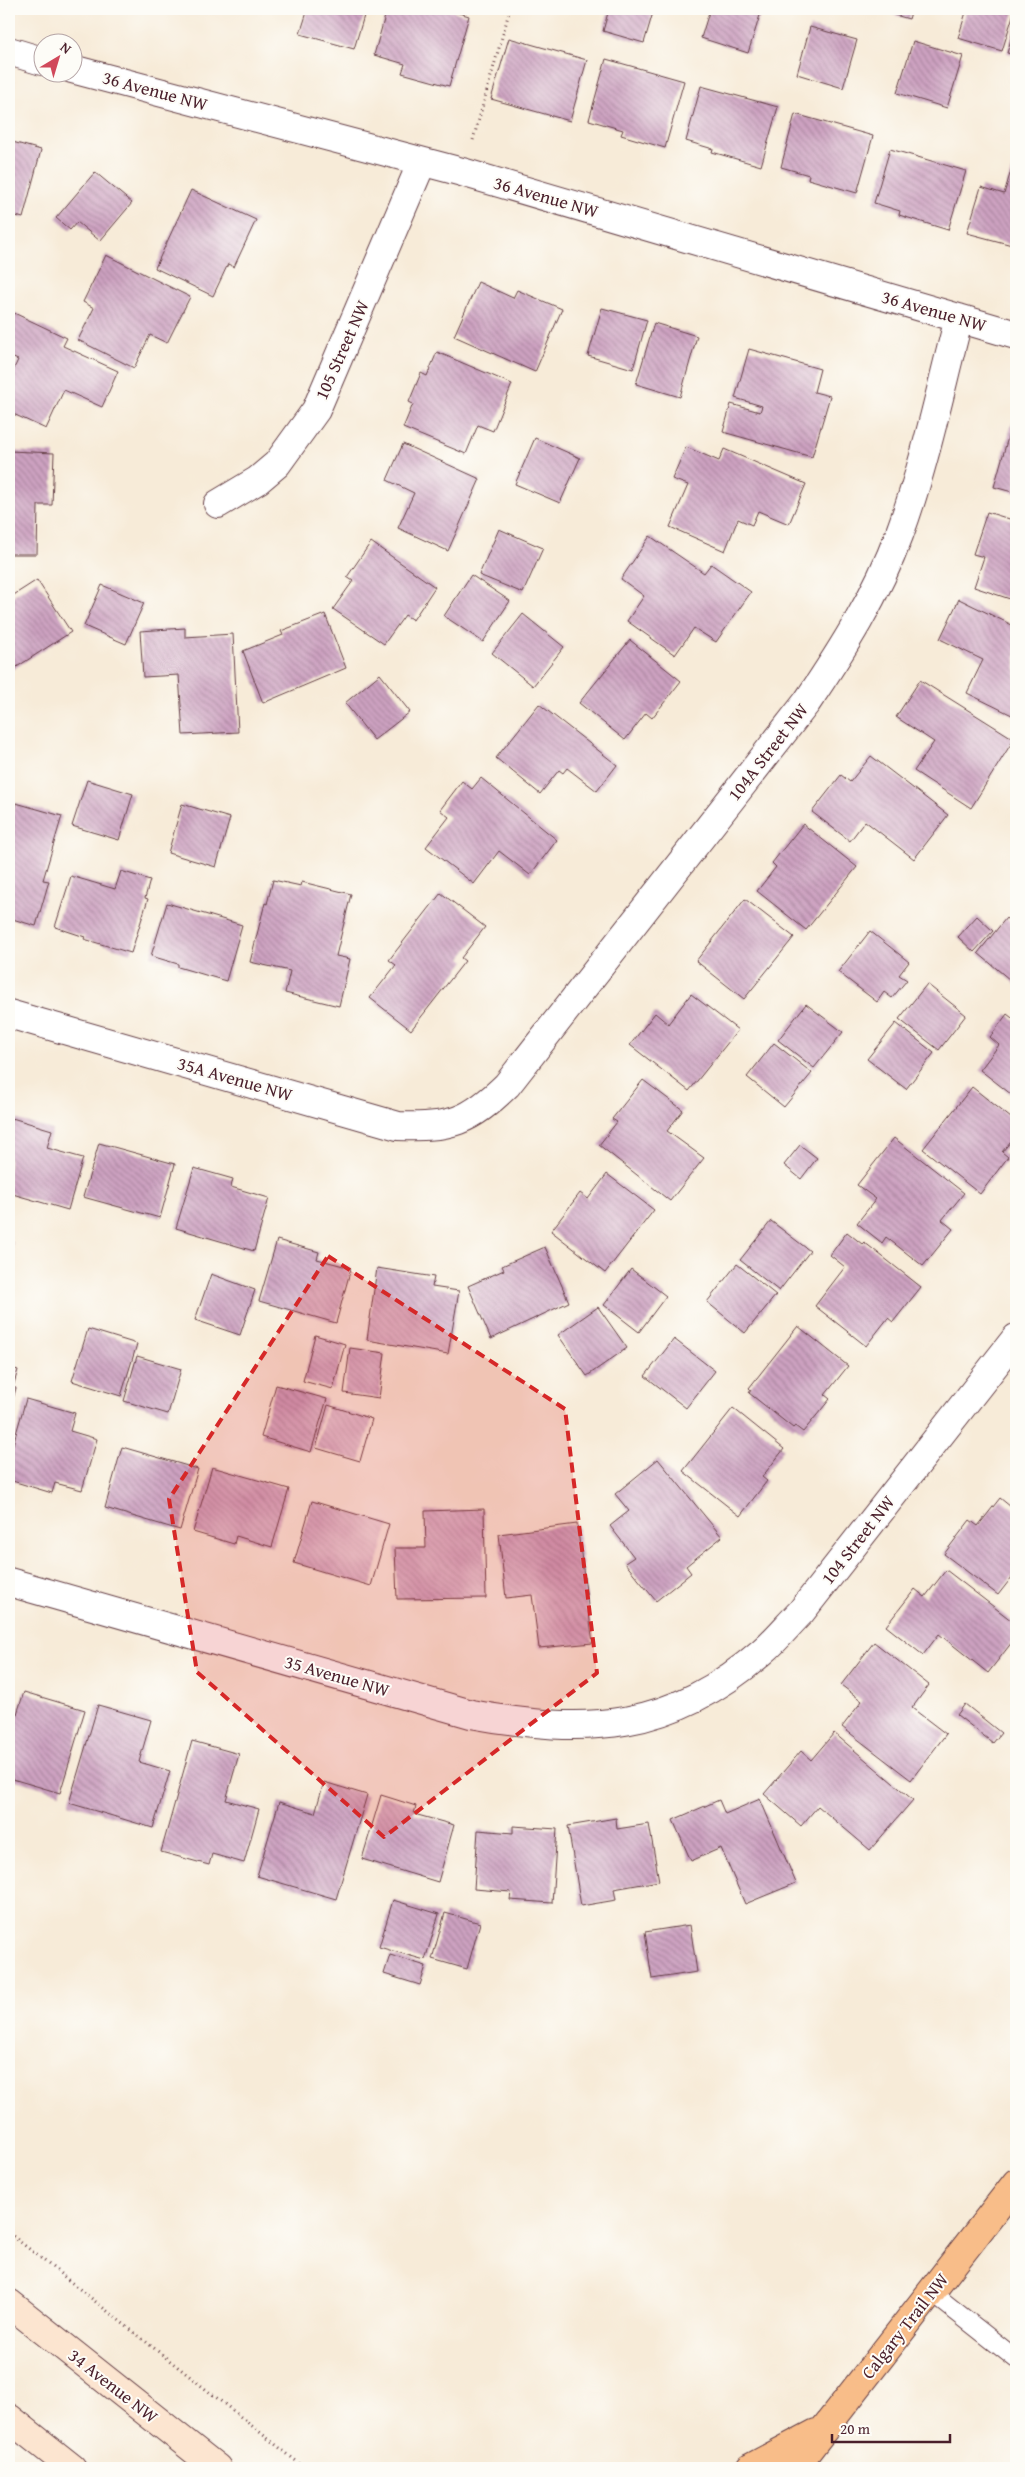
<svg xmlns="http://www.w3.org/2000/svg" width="1025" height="2477" viewBox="0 0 1025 2477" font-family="'Gentium Book Plus',serif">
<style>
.building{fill:url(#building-back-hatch)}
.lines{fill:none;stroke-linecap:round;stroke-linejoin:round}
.lane-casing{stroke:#643e45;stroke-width:20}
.street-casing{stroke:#643e45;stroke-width:30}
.secondary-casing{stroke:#643e45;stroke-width:30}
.highway-casing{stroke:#643e45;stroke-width:30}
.path{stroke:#643e45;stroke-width:3;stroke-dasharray:1 4;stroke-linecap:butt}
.lane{stroke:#fff;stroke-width:18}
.street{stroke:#fff;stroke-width:28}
.secondary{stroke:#fce5d0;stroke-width:28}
.highway{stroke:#f8bd89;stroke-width:28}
.marked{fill:#d62828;fill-opacity:0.2;stroke:#d62828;stroke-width:4;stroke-dasharray:10 6;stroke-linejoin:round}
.labels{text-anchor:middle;stroke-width:4;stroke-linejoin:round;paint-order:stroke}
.street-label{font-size:18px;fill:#4a1f2b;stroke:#fdfcf7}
</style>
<defs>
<pattern id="building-back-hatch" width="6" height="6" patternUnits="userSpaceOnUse" patternTransform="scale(1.25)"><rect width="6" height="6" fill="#cda2c1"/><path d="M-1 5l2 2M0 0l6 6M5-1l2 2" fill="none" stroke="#a8839d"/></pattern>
</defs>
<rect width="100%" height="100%" fill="#fdfcf7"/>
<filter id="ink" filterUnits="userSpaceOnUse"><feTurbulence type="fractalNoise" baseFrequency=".02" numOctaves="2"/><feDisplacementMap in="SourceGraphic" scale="10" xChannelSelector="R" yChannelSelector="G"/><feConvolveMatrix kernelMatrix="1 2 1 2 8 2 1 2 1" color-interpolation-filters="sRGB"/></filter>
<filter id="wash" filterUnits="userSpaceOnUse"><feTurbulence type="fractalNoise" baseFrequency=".0096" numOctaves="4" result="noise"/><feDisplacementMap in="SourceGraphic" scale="20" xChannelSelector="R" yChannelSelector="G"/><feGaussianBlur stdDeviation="1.12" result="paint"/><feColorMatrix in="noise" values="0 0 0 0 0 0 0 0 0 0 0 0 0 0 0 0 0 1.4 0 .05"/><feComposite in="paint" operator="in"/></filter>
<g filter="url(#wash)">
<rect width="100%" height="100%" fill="#f7ebd8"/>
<g id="blocks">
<path class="building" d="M308,9h58l-12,40 -54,-15z
M387,9h58l24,7 -20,70 -47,-13 3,-9 -31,-9z
M609,9h45l-10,34 -41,-12z
M710,9h52l-14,44 -47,-15z
M874,9h38l-3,10z
M967,9h48l-13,42 -44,-13z
M1016,22v33l-9,-2z
M810,27l47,13 -14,48 -46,-14z
M509,38l78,22 -17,61 -79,-22z
M913,41l50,15 -16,52 -50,-15z
M606,59l78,22 -19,67 -44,-13 2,-5 -34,-10z
M701,86l77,21 -17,59 -49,-14 1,-3 -27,-8z
M795,114l78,22 -16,57 -49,-14 1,-4 -28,-8z
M9,141l32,9 -18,68 -14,-4z
M890,149l76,22 -18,59 -49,-15 1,-4 -26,-8z
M1016,154v80l-4,11 -45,-12 14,-46 23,7z
M95,172l37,31 -32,38 -23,-19 -7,8 -14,-12z
M191,190l65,30 -22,47 -6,-3 -15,32 -58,-28z
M106,255l84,42 -23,46 -17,-8 -16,33 -56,-28 16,-32 -11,-6z
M478,282l35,16 4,-8 45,19 -27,63 -81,-36z
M602,308l45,12 -14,49 -45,-13z
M12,312l55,26 -4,8 55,25 -16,36 -38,-17 -18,39 -37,-17v-33l9,-19 -9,-4v-37z
M654,323l43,13 -17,61 -44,-13z
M749,349l71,20 -6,23 16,4 -18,61 -89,-25 8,-28 29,8 2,-6 -27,-8z
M437,352l75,32 -19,47 -15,-6 -12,29 -63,-26 10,-24 -4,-2 12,-29 6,3z
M1012,423l4,1v69l-22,-6z
M535,438l45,20 -20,45 -45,-19z
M403,444l77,35 -32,72 -50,-23 16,-35 -27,-13z
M686,447l33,14 5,-12 82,35 -17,40 -31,-13 -6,14 -14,-6 -13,32 -55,-24 18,-42 -16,-6z
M9,451l45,2 -2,52h-14l-1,49h-28z
M987,512l29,9v80l-42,-14 10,-30 -11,-3z
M499,529l44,19 -20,45 -44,-18z
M650,536l54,37 7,-9 40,28 -35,50 -22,-14 -19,27 -48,-34 17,-25 -23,-17z
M371,542l64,45 -22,33 -8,-5 -21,29 -51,-35 20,-28 -6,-4z
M471,575l39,26 -27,41 -39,-26z
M37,580l34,52 -62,40v-74z
M102,585l42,18 -18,41 -42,-18z
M959,599l57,28v90l-49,-24 16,-33 -43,-21z
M325,614l21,54 -83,35 -20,-52 40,-16 -2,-4z
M523,614l41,33 -31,39 -41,-33z
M185,628v9l48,-3 5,98 -55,3 -4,-60 -36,2 -3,-46z
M630,640l51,41 -29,37 -6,-5 -21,27 -46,-37z
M380,674l30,38 -36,28 -29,-37z
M920,680l94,59 -43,69 -57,-37 20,-29 -38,-25z
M539,704l78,61 -20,26 -30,-23 -4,5 -4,-3 -19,24 -44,-36z
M871,756l77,59 -34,44 -49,-38 -15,20 -38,-29 29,-37 9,7z
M481,778l76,62 -27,35 -31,-24 -25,33 -48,-37 23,-30 -9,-7 22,-29 10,8z
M87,780l46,14 -14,46 -47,-14z
M16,803l46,13 -19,64 6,1 -13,45 -27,-8v-93z
M182,804l48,14 -14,49 -48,-14z
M803,824l54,43 -51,63 -49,-39 19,-24 -4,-4z
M121,871l29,9 -5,18 3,1 -17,54 -47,-14 1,-2 -30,-10 16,-51 44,13z
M273,880l28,6 1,-4 49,12 -15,62 14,3 -11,47 -54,-13 5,-22 -40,-9 15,-59 2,1z
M441,893l44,34 -24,31 4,3 -54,69 -41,-32 26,-33 -7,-5z
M745,899l49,38 -50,62 -48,-38z
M167,903l75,22 -16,56 -48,-14v-3l-27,-8z
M977,916l16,15 -19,21 -16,-15z
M1006,918l10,9v58l-38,-32z
M870,931l39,31 -10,13 8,5 -15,18 -8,-6 -7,10 -39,-30z
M927,984l39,31 -27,35 -40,-31z
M691,994l47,36 -49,61 -59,-46 25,-32 13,11z
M806,1004l37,28 -29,36 -36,-28z
M1007,1014l9,7v77l-36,-28 19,-25 -9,-8z
M896,1023l38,30 -28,36 -39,-30z
M774,1043l38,30 -28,34 -37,-30z
M643,1080l40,30 -16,21 37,27 -34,43 -71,-56 18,-23 -5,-3z
M972,1087l44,35v13l-14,17 6,5 -28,37 -57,-45z
M12,1118l40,12 -5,18 36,10 -15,52 -59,-17v-63z
M894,1138l70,55 -22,27 11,9 -30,37 -37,-29 -4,6 -25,-20 19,-24 -19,-14z
M99,1143l76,21 -15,54 -77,-21z
M800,1145l17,13 -16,21 -17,-14z
M194,1168l39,11 -2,8 38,11 -15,53 -78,-23z
M607,1174l47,36 -49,63 -54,-42 29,-38 8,6z
M771,1221l39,30 -31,40 -39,-31z
M847,1232l15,12 2,-2 57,45 -28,35 -5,-4 -22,28 -51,-40 30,-39 -15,-12z
M277,1240l42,12 -2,7 34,9 -15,55 -77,-22z
M9,1241l4,1 -4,13z
M545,1247l24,55 -78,37 -23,-53 36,-16 -2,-4z
M737,1264l39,31 -31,38 -38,-31z
M377,1268l57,9 -2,10 27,4 -11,63 -81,-14z
M631,1269l35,27 -27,36 -35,-27z
M211,1274l44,16 -15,45 -45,-15z
M598,1307l29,41 -40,28 -29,-41z
M798,1326l50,40 -23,29 5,4 -27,33 -8,-6 -2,2 -44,-35 2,-3 -2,-2z
M88,1329l49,15 -16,52 -49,-15z
M315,1335l30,9 -12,45 -30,-8z
M674,1339l41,32 -29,37 -41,-32z
M350,1348l35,5 -6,45 -35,-5z
M137,1356l44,13 -13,45 -44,-13z
M9,1367l9,3 -5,17 3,1 -7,26z
M276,1385l51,14 -16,53 -50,-15z
M26,1399l49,14 -5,18 27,8 -15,51 -27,-7 -3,10 -43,-13v-22z
M328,1405l44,14 -12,42 -44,-13z
M733,1408l51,41 -22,28 5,4 -27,35 -57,-45z
M122,1447l76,22 -18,61 -75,-22z
M658,1459l64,78 -36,29 5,7 -35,28 -31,-38 9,-6 -24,-31 19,-15 -14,-17z
M212,1467l77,22 -17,58 -36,-11 -2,8 -41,-12z
M1000,1498l16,13v61l-18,23 -54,-41 26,-34 8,6z
M312,1501l77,23 -18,62 -77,-23z
M484,1509l2,89 -89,1 -2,-51h31l-1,-37z
M577,1524l16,119 -54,5 -7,-53 -26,3 -7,-64z
M946,1570l70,54v13l-28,36 -49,-39 -16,21 -37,-29 29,-37 10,8z
M874,1642l55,43 -17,23 34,26 -35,46 -69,-53 20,-26 -21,-16z
M24,1692l61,18 -25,83 -51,-15v-66l8,2z
M965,1704l36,29 -8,10 -36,-28z
M98,1705l53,15 -12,42 31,9 -17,57 -84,-25z
M834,1733l79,67 -43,50 -52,-44 -17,20 -37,-32 37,-43 10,9z
M192,1741l47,13 -13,46 33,9 -15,54 -32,-9 -3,11 -48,-13z
M324,1782l43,13 -31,104 -79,-23 22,-74 36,11z
M381,1795l35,11 -2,8 40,11 -16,57 -76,-23z
M760,1799l36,84 -51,21 -24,-56 -30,13 -18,-41 46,-20 6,14z
M616,1818l1,11 32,-5 10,57 -45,8 2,11 -35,6 -13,-80z
M513,1826l44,3 -5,74 -42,-3 1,-8 -37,-3 4,-59 35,3z
M393,1900l46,14 -14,46 -46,-13z
M445,1913l35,10 -13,46 -35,-10z
M690,1925l7,47 -45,7 -7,-47z
M390,1955l36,11 -6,19 -36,-11z"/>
</g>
</g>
<g filter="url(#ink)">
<use href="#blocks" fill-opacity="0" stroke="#643e45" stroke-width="1"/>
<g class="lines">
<g class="lane-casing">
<path id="lane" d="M931,2292l85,67"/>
</g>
<g class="street-casing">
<path id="street" d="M9,51l33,10
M72,69l390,103 554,163
M218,504l40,-24 19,-16 39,-54 106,-248
M9,1014l389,112c53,2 71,-4 109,-41l300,-383c35,-52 70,-107 92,-167 26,-70 41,-145 60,-217
M9,1582l462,132c116,21 200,18 292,-63 14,-12 25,-26 38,-39l215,-274"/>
</g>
<g class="secondary-casing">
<path id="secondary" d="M9,2303l208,165
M9,2418l63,50"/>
</g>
<g class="highway-casing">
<path id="highway" d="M750,2468l66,-35
M794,2468l222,-285"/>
</g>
<path class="path" d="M473,140l37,-131
M9,2233l296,235"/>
<use href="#lane" class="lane"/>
<use href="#street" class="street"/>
<use href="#secondary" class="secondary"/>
<use href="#highway" class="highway"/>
</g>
</g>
<path class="marked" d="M328,1256l237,153 32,264 -213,164 -187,-165 -28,-173z"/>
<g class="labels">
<g class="street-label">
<text transform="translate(155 91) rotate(15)" y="6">36 Avenue NW</text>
<text transform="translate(546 197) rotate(16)" y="6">36 Avenue NW</text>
<text transform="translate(934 311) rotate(16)" y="6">36 Avenue NW</text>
<text transform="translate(342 350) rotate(-66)" y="6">105 Street NW</text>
<text transform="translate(768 752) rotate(-52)" y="6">104A Street NW</text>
<text transform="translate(235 1079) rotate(16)" y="6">35A Avenue NW</text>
<text transform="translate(858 1540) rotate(-52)" y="6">104 Street NW</text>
<text transform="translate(337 1676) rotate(16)" y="6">35 Avenue NW</text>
<text transform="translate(905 2326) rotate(-52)" y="6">Calgary Trail NW</text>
<text transform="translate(113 2386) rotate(38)" y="6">34 Avenue NW</text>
</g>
</g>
<rect width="1025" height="2477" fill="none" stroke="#fdfcf7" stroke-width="30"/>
<g transform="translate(58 58) rotate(38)"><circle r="24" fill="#fdfcf7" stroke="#b5a4a5"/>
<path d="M0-4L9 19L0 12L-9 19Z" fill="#d1495b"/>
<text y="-8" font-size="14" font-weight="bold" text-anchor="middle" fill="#4a1f2b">N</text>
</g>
<path d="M832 2434v8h118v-8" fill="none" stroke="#4a1f2b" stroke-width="2.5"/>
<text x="840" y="2434" font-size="15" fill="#4a1f2b" stroke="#fdfcf7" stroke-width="4" paint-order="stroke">20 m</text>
</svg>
